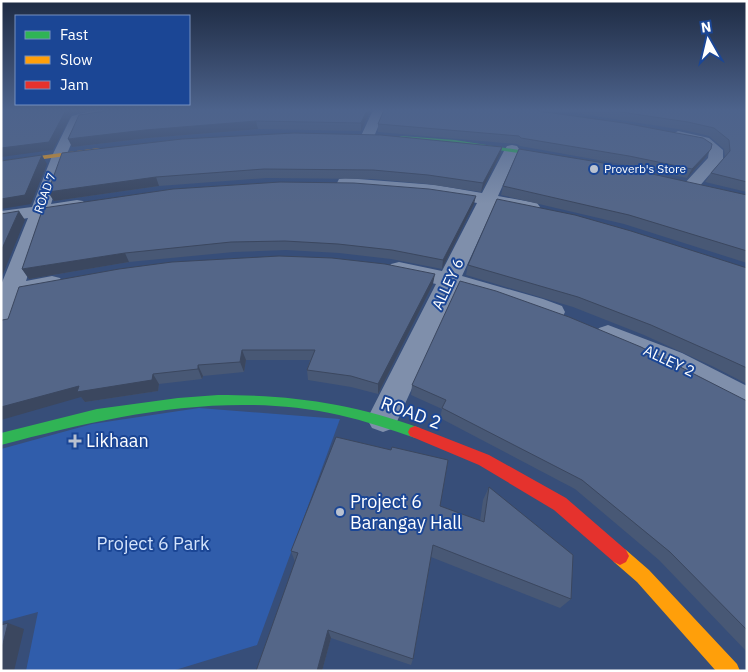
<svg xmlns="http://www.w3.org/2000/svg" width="748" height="672" viewBox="0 0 748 672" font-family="'IBM Plex Sans',sans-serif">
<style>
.green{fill:#305dab}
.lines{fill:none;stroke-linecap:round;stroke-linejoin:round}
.street{fill:#7f8fab;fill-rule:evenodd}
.fast{fill:#30b455;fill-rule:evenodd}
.slow{fill:#ff9f0a;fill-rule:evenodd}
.jam{fill:#e5322d;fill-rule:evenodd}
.wall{fill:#485875}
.shaded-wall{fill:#3b475f}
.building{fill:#546688;stroke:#3b475f}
.poi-dot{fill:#b9c1d0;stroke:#1b4695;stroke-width:2}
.labels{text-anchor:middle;stroke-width:4;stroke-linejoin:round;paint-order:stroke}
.far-poi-label{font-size:12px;fill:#fff;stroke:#1b4695;text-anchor:start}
.far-street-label{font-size:12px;fill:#fff;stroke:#1b4695}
.street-label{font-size:15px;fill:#fff;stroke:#1b4695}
.near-street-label{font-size:18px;fill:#fff;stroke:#1b4695}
.near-poi-label{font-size:18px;fill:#fff;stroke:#1b4695;text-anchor:start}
.near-park-label{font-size:18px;fill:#d4e3fb;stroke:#1b4695}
</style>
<rect width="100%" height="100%" fill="#374e79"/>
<path class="green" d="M199,408l141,11 -83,226 -85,26h-146l12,-59 -37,10v-173l91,-25z"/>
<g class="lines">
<path class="street" d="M95,110h40c-8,7 -41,8 -54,11l-15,35 -15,48 26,-4 6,1 3,4 -3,4 -36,6 -21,66 26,-5 8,2 3,5 -3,5 -39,8 -11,30 -9,3v-44l27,-67 -27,5v-12l31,-4 20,-51 18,-37 2,-3z
M373,110h12l-12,29h-10l-2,-3z
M678,131l31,7 14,12v9l-26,30h-12l-2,-4 25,-27 1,-7 -10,-7 -26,-6 -2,-3z
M512,145l5,1 2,3 -21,47 39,7 3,4 -3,4 -6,1 -37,-6 -32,70 81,23 19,7 3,6 -3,6 -9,2 -96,-31 -63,139 -11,4 -11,-4 -5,-9 69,-135 -45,-10 -3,-5 3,-5 8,-2 43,9 35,-68 -41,-8 -91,-7 -6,-1 -2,-4 2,-4 6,-1 91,7 46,8 23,-44 2,-3z
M608,325l74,28 65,33v26l-11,-3 -74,-42 -63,-27 -4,-6 4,-6z"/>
<path class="fast" d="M401,136l54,4 102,16 -3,2 -99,-14 -56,-5v-2z
M218,395c74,0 132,8 202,33l2,4 -2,4 -5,2c-25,-9 -50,-17 -76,-23 -113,-25 -229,1 -338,30v-12l96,-24 81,-11z"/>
<path class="slow" d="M99,148l2,1v2l-100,14v-4z
M620,547l6,3 23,20 88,94 3,7h-24l-79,-89 -23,-20 -3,-6 3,-6z"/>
<path class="jam" d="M415,426l74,29 77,43 60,52 3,6 -3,6 -6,3 -6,-3 -60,-52 -75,-45 -69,-29 -2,-4 2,-4z"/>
</g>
<path class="wall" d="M112,110h259l-10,21 -103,-2 -110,9 -76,9z
M384,110l322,47 -19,21 -61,-13 -106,-19 -3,-2 -139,-12v-8z
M557,110h190v82l-42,-10 6,-9 14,-16 -1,-8 -15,-13 -25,-6z
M182,139l320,8 -2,8 -19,37 -54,-8 -54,-5 -107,-1 -107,8 -105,15 -6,-9z
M503,186l244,9v68l-123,-39 -123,-29z
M474,204l-32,65 -51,-10 -52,-6 -53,-3 -52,2 -105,10 -100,17 -7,-10 21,-61z
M468,265l279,3v116l-33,-17 -70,-32 -71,-28 -107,-32z
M433,284l-55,110 -27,-7 -43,-7 -1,-10 3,-10h-64l-2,12 -41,4 -1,3 -43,5 -1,7 -73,11 -4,-5z
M412,385l335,16v251l-88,-92 -84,-71 -135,-71 2,-9 -31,-14z
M489,487l82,112 -11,9 -129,-51 -18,102 -2,6 -80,-27 -9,33h-66l39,-109 -4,-11 149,-45 40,15 3,-21z"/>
<path class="shaded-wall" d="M66,110h20l-14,4 -19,36 -52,7v-9z
M367,110h4l-10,21v-8z
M256,121l2,8 -110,9 -76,9 -4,-8 77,-9z
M502,147l-2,8 -19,37 2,-9z
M711,149l-5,8 -19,21 5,-9z
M42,155l5,9 -16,40 -30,5v-10z
M156,177l3,9 -105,15 -6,-9z
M476,196l-2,8 -32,65 1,-9z
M19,211l6,9 -24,59v-28z
M125,253l4,9 -100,17 -7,-10z
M435,274l-2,10 -55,110v-10z
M242,350l4,10 -2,12 -4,-10z
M198,365l5,11 -1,3 -4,-10z
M153,374l6,10 -1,7 -73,11 -4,-5 -80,23v-13l78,-21z
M8,623l16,6 -10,42h-13v-19z
M328,630l3,8 -9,33h-5z"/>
<path class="building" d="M1,110h65l-17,32 -48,6z
M112,110h255l-6,13 -105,-2 -111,9 -77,9 11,-24z
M384,110h147l93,13 79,15 9,6 -1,5 -19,20 -63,-13 -108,-18 -2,-2 -141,-12z
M607,110h140v72l-36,-9 19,-22 -1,-11 -15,-12 -26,-6z
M294,133l87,2 121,12 -19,36 -55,-8 -55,-5 -109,-1 -108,8 -108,15 14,-39 120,-14z
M519,149l79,13 149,33v56l-118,-36 -126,-29z
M42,155l-17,40 -24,4v-38z
M280,182l74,1 75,6 47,7 -33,64 -51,-10 -54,-6 -53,-3 -54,1 -106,11 -103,16 21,-61 130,-19z
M497,199l78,16 56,16 116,37v100l-24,-11 -72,-32 -73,-28 -110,-32z
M19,211l-18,40v-37z
M279,256l53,2 53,6 50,10 -57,110 -27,-8 -44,-6 8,-20h-73l-2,12 -42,3v4l-45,5 -1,6 -75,12 2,-6 -78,21v-84l1,-3 6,-1 11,-32 100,-18 53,-7z
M460,281l36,10 73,26 72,30 106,54v229l-77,-78 -88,-72 -140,-72 4,-8 -34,-15z
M336,437l55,13 1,-3 56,13 -8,46 44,16 5,-35 84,68 -2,44 -138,-54 -20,114 -85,-29 -11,41h-61l42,-118 -7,-2z
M8,623l-7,29v-27z"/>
<linearGradient id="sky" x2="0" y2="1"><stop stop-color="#1e2b43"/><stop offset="0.54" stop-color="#4d638c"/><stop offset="1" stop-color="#4d638c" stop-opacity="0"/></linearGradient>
<rect width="748" height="204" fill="url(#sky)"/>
<g class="poi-dot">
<circle cx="594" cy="169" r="5"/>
<path d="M72.5 433.5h5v5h5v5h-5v5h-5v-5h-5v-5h5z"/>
<circle cx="340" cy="512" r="5"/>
</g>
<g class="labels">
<g class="far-poi-label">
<text x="604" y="173">Proverb's Store</text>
</g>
<g class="far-street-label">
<text transform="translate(45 193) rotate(-70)" y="4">ROAD 7</text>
</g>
<g class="street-label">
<text transform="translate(448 284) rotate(-65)" y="5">ALLEY 6</text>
<text transform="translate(669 361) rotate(25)" y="5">ALLEY 2</text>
</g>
<g class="near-street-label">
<text transform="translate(411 413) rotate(20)" y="6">ROAD 2</text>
</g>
<g class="near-poi-label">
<text x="86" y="447">Likhaan</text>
<text x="350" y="508">Project 6<tspan x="350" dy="21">Barangay Hall</tspan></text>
</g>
<g class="near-park-label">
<text x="153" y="550">Project 6 Park</text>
</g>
</g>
<rect width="748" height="672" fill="none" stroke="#ffffff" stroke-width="5"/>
<rect x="15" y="15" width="175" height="90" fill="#1b4695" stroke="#7690bf"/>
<rect x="25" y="31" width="25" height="8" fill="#30b455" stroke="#7690bf"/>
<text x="60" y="40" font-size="15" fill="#ffffff">Fast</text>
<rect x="25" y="56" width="25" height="8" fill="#ff9f0a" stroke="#7690bf"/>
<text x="60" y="65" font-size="15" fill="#ffffff">Slow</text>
<rect x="25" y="81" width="25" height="8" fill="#e5322d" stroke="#7690bf"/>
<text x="60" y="90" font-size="15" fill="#ffffff">Jam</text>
<g transform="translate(708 40) rotate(352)" stroke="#1b4695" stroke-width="4" paint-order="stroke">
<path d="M0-4L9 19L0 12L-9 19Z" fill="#ffffff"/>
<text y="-8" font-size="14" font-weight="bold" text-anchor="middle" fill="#ffffff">N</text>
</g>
</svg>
